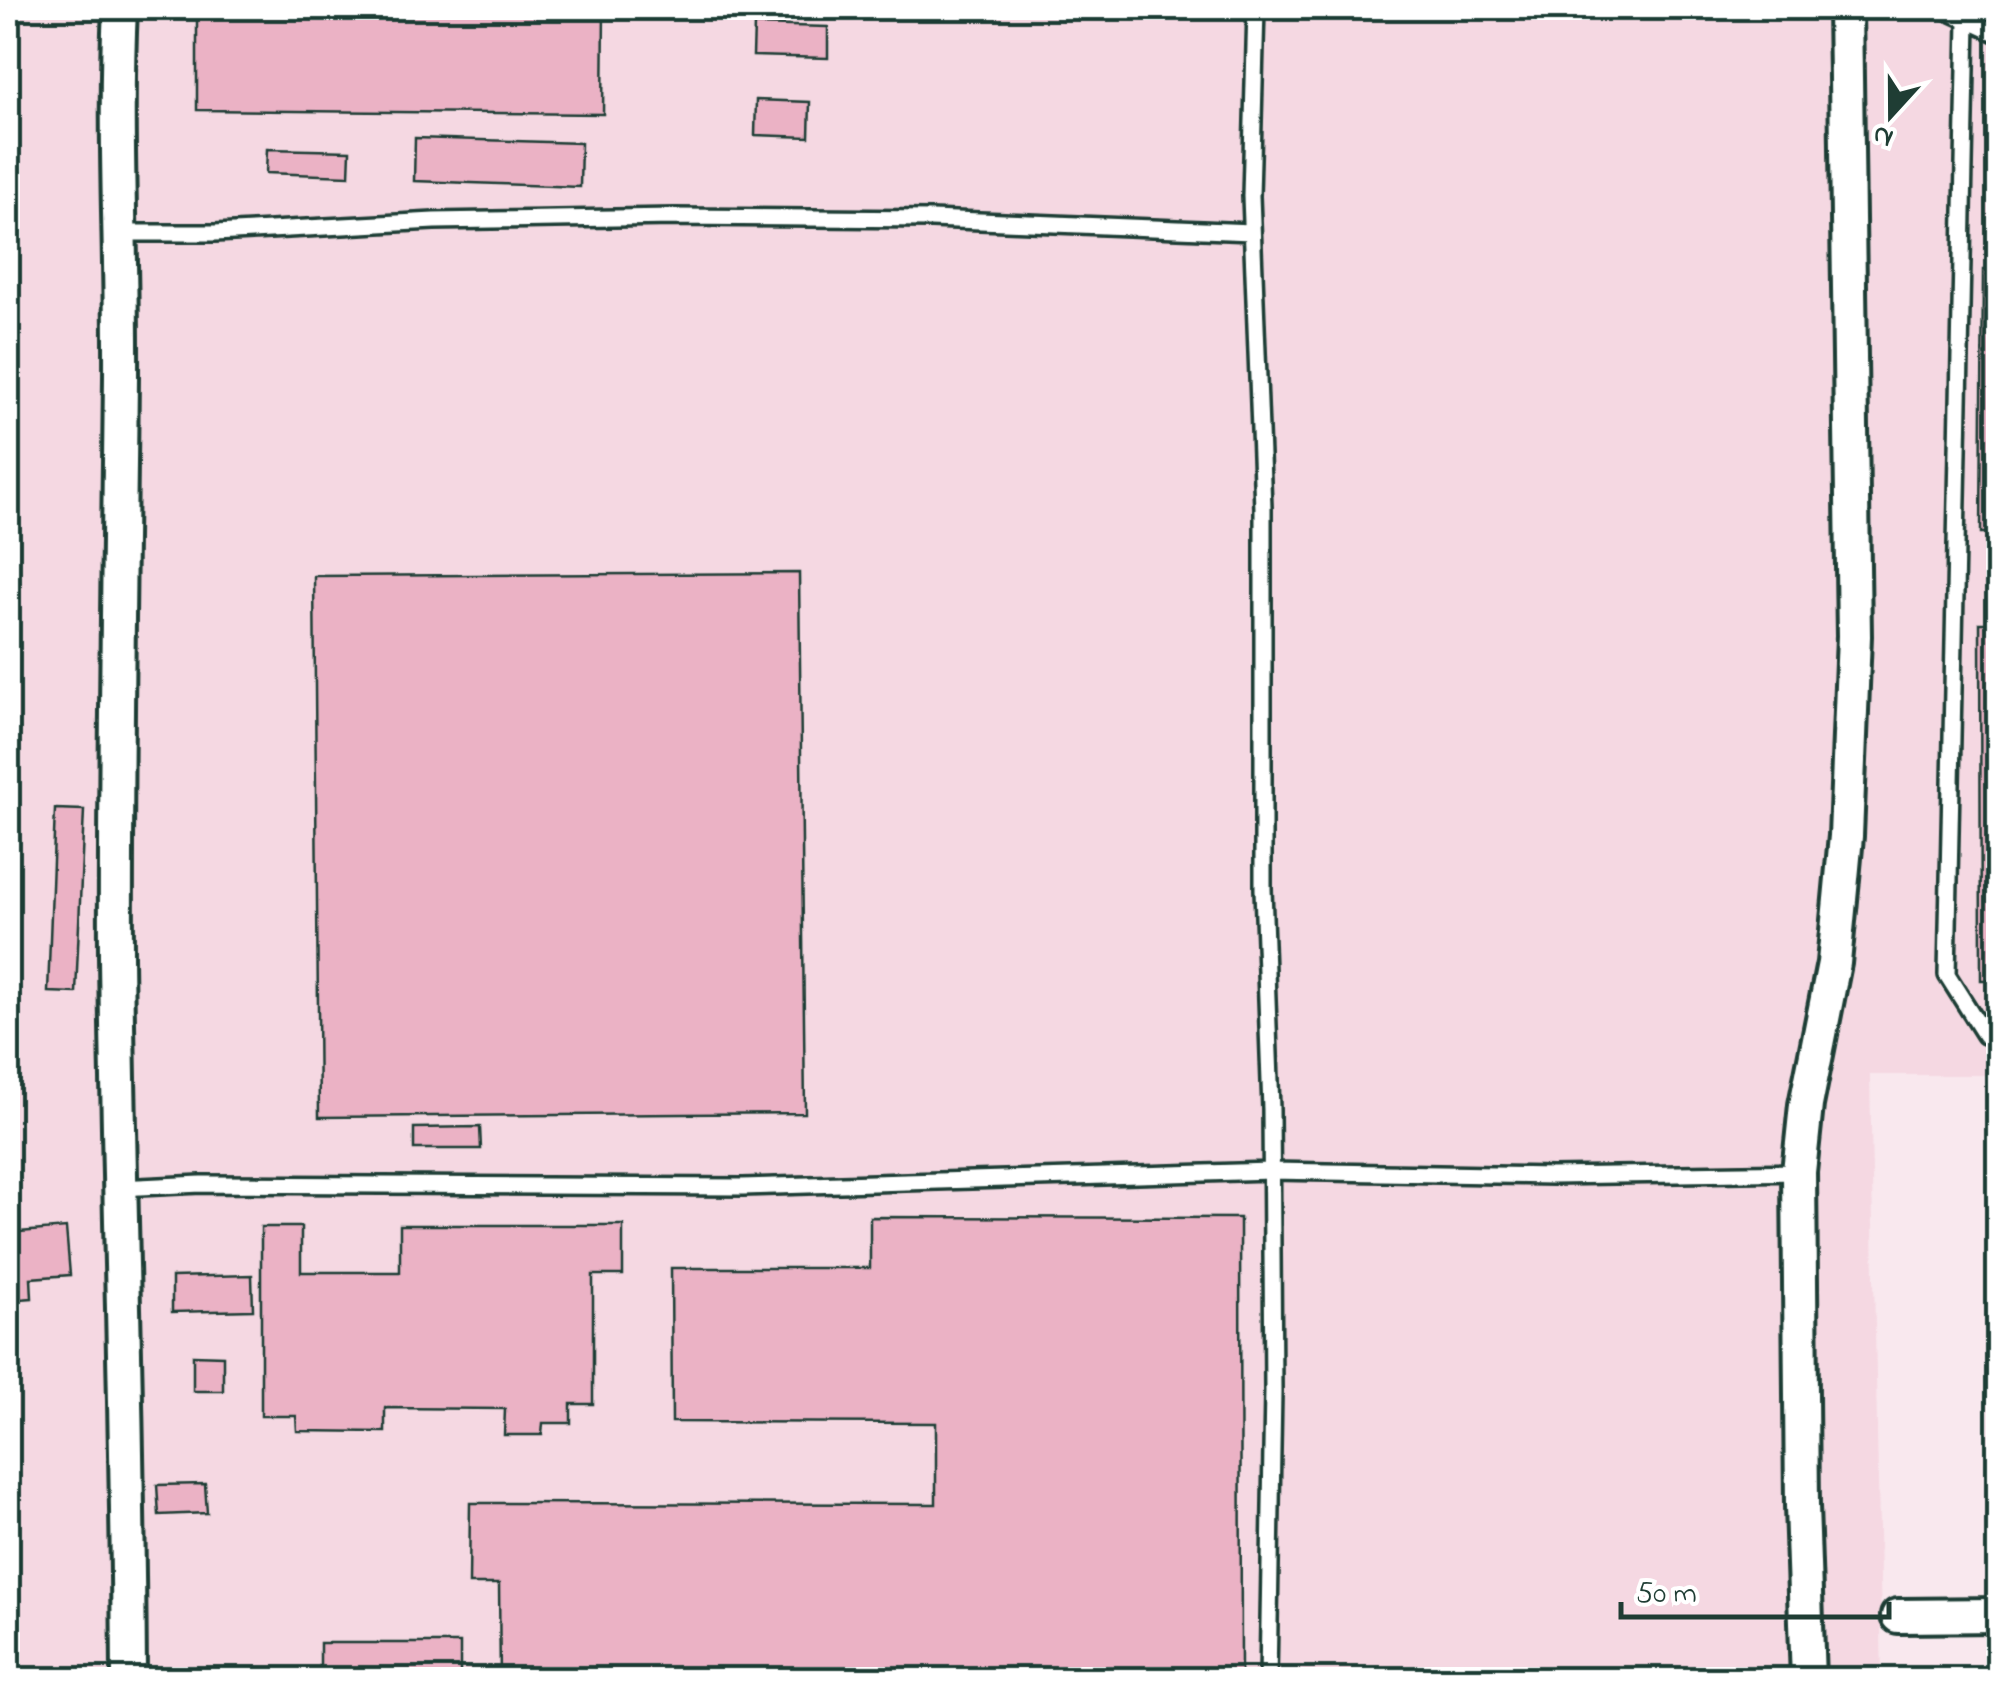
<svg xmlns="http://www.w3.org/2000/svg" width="2006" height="1687" viewBox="0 0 2006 1687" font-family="'Indie Flower',sans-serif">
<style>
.built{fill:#f5d8e2}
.building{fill:#ebb2c5;stroke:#1f3d34;stroke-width:2.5}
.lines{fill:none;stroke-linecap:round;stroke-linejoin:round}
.lane-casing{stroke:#1f3d34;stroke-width:22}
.street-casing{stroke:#1f3d34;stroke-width:40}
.lane{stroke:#fff;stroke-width:15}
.street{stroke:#fff;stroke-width:32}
</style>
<rect width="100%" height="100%" fill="#f9e8ee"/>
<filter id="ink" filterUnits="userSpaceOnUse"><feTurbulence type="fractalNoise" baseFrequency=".01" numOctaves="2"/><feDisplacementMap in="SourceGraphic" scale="20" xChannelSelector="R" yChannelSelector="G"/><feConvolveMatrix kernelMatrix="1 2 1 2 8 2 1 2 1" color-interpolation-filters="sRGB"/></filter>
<g filter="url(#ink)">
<path class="built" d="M8,8h1990v1067h-128l12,604 -1874,1z"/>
<path class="building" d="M197,8h407l-1,106 -406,-4z
M754,25l74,2v31l-75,-2z
M756,100l54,2 -1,35 -54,-2z
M415,138l166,5 -1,44 -166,-6z
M267,149l83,2 -1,25 -83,-3z
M1983,270h15v263h-17z
M799,573l6,540 -486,4 -5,-541z
M1980,623h18v357h-17z
M55,809l29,1 -8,183 -28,-1z
M480,1127l1,22h-67v-21z
M870,1217l370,1 1,462h-741l-1,-96h-30l1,-81 466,1v-81l-264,-1 -1,-154h199z
M400,1225h223v50h-30v129h-22v19h-28l-1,12h-38l1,-26 -120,-1v24l-88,-1 -1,-15h-35v-189h40v45h99z
M66,1228l4,47 -39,3 1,20 -24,2v-67z
M252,1275l1,35 -81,2v-35z
M193,1355l30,1v35h-30z
M205,1484l2,29 -48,2 -2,-30z
M320,1643h140v37h-172v-8h32z"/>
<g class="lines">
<g class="lane-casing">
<path id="lane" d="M1256,8l-5,188 12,312v381l8,220 2,282 -5,289
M1941,8l57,26
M1967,21l-20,954 38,60h13
M118,233h97l219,-12 240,-4 257,2 321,13
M119,1188l82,-4 542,3 528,-16 281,5 247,-4"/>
</g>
<g class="street-casing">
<path id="street" d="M120,8c-6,123 2,246 1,369 -2,193 -6,387 -5,580 3,241 12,482 13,723
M1898,1616l100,-1
M1808,1680l-6,-174 -3,-334 7,-67 28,-142 12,-127 8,-200 -9,-628"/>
</g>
<use href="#lane" class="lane"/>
<use href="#street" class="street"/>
</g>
</g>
<rect width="2006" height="1687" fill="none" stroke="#fff" stroke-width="40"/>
<rect x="20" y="20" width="1966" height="1647" fill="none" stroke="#1f3d34" stroke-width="4" filter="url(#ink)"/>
<g transform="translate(1891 115) rotate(201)" stroke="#ffffff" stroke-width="8" paint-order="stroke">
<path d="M0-8L18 38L0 25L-18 38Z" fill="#1f3d34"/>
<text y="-15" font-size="28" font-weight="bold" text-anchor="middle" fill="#1f3d34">N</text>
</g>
<path d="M1621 1602v15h268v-15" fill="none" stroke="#1f3d34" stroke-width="5"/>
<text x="1636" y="1602" font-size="30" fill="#1f3d34" stroke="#ffffff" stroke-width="8" paint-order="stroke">50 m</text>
</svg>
